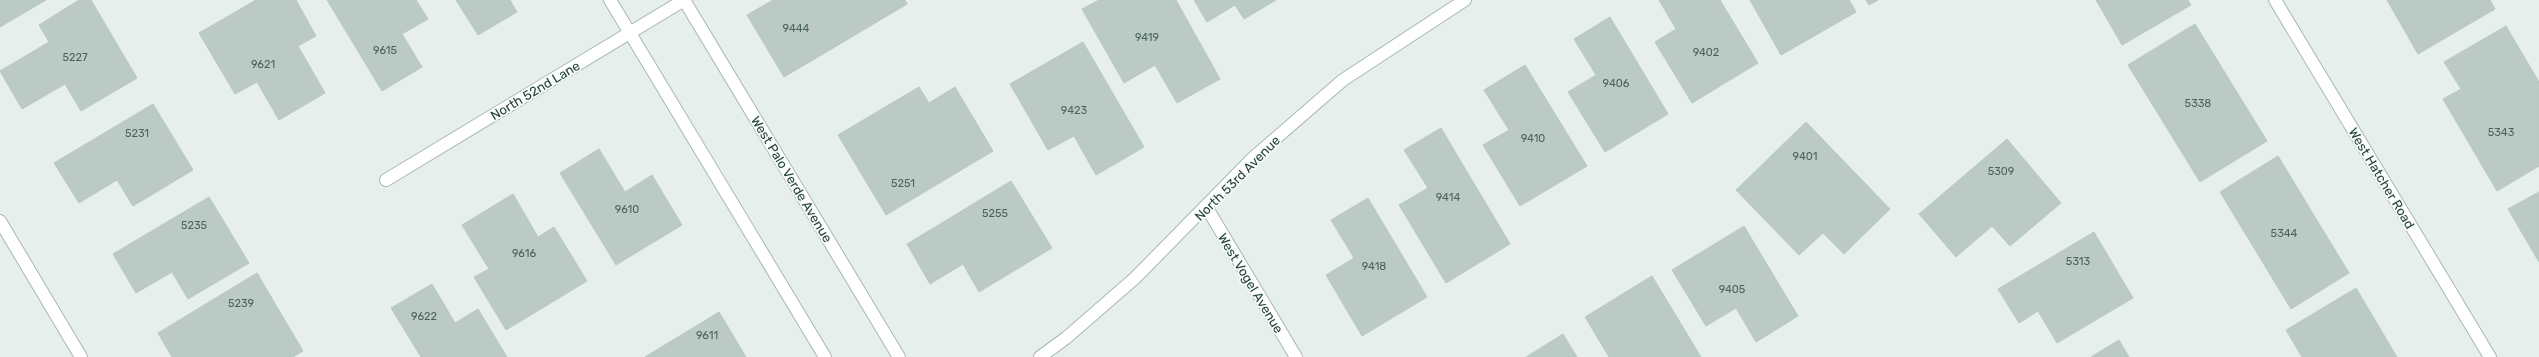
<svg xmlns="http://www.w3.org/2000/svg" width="2539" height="357" viewBox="0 0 2539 357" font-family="Rubik,sans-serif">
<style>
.building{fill:#bbcac4;stroke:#b8c9c2}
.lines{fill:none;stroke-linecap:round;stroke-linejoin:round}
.minor-casing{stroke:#a8b8b2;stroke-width:14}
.tertiary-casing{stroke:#a8b8b2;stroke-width:14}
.minor{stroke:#fff;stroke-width:12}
.tertiary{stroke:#fff;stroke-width:12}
.labels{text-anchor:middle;stroke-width:3.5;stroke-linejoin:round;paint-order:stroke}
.number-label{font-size:11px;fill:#4a645c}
.street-label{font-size:13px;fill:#24423a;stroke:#f7fbf9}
</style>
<rect width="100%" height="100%" fill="#e6efeb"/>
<path class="building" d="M0,0h46l-46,27z
M79,0h12l46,78 -56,33 -16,-27 -43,25 -22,-38 49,-29 -10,-17z
M256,0h40l20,36 -18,10 27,47 -46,27 -22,-38 -22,12 -36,-61z
M327,0h89l12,19 -26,15 20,33 -40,24z
M456,0h54l7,12 -39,23z
M773,0h48l24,41 -61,36 -37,-62z
M821,0h84l2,4 -62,37z
M1099,0h77l44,79 -43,24 -22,-38 -31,18 -42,-74z
M1194,0h82l-32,19 -9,-14 -28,17z
M1659,0h61l38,63 -66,40 -37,-61 21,-13z
M1750,0h99l7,12 -75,43z
M1866,0h12l-9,5z
M2096,0h92l3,5 -69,40z
M2387,0h103l5,9 -77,45z
M1610,17l58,97 -63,38 -37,-60 28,-17 -22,-36z
M2195,24l72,117 -67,41 -72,-117z
M2506,26l33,56v84l-42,25 -54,-92 18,-10 -17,-27z
M1083,42l61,105 -48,28 -22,-39 -26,14 -38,-66z
M1525,65l62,101 -67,40 -37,-61 26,-15 -25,-40z
M919,87l10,16 26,-16 38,64 -107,64 -48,-80z
M153,104l40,66 -60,36 -16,-26 -38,23 -25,-40z
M1806,122l84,87 -46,45 -21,-21 -24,22 -63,-65z
M1441,128l69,116 -64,39 -47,-78 29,-17 -24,-38z
M2007,139l54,64 -51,43 -18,-20 -36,31 -37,-43z
M599,149l26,43 27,-17 30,50 -66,40 -56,-92z
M2278,156l71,117 -58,36 -71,-117z
M1011,181l41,67 -73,44 -16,-28 -33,20 -23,-40z
M2539,192v70l-31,-53z
M513,194l25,43 16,-10 33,54 -81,49 -32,-53 15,-8 -27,-44z
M209,197l40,66 -61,36 -16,-27 -36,21 -23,-39z
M1368,198l59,99 -65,39 -36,-61 28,-17 -23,-38z
M1744,226l54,90 -42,26 -20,-34 -30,18 -34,-56z
M2094,232l39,66 -76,45 -19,-32 -19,12 -21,-34z
M257,273l46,78 -10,6h-121l-14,-24z
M1652,276l49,81h-92l-24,-40z
M432,284l23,39 23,-14 29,48h-86l-30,-49z
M2356,288l41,69h-95l-16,-27z
M719,312l27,45h-101z
M1563,334l14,23h-51z
M2119,340l10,17h-38z"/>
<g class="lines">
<g class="minor-casing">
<path id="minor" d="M2275,0l215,357
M386,180l298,-180
M1207,208l89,149
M0,221l81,136"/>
</g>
<g class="tertiary-casing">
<path id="tertiary" d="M610,0l215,357
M684,0l215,357
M1040,357l26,-19 69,-60 119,-121 89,-77 122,-80"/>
</g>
<use href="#minor" class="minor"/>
<use href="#tertiary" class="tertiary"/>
</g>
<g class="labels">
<g class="number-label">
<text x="796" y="32">9444</text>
<text x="1147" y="41">9419</text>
<text x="385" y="54">9615</text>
<text x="1706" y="56">9402</text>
<text x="75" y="61">5227</text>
<text x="263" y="68">9621</text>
<text x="1616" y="87">9406</text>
<text x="2198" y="107">5338</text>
<text x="1074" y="114">9423</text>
<text x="2501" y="136">5343</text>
<text x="137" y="137">5231</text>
<text x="1533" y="142">9410</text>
<text x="1805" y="160">9401</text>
<text x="2001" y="175">5309</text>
<text x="903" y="187">5251</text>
<text x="1448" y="201">9414</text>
<text x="627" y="213">9610</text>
<text x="995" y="217">5255</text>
<text x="194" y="229">5235</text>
<text x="2284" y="237">5344</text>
<text x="524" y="257">9616</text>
<text x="2078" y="265">5313</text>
<text x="1374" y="270">9418</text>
<text x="1732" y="293">9405</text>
<text x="241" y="307">5239</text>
<text x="424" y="320">9622</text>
<text x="707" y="339">9611</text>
</g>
<g class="street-label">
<text transform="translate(535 90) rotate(-31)" y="5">North 52nd Lane</text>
<text transform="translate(1237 178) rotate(-45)" y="5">North 53rd Avenue</text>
<text transform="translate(2382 178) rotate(59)" y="5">West Hatcher Road</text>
<text transform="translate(792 179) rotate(59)" y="5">West Palo Verde Avenue</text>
<text transform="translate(1251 283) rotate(59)" y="5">West Vogel Avenue</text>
</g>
</g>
</svg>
